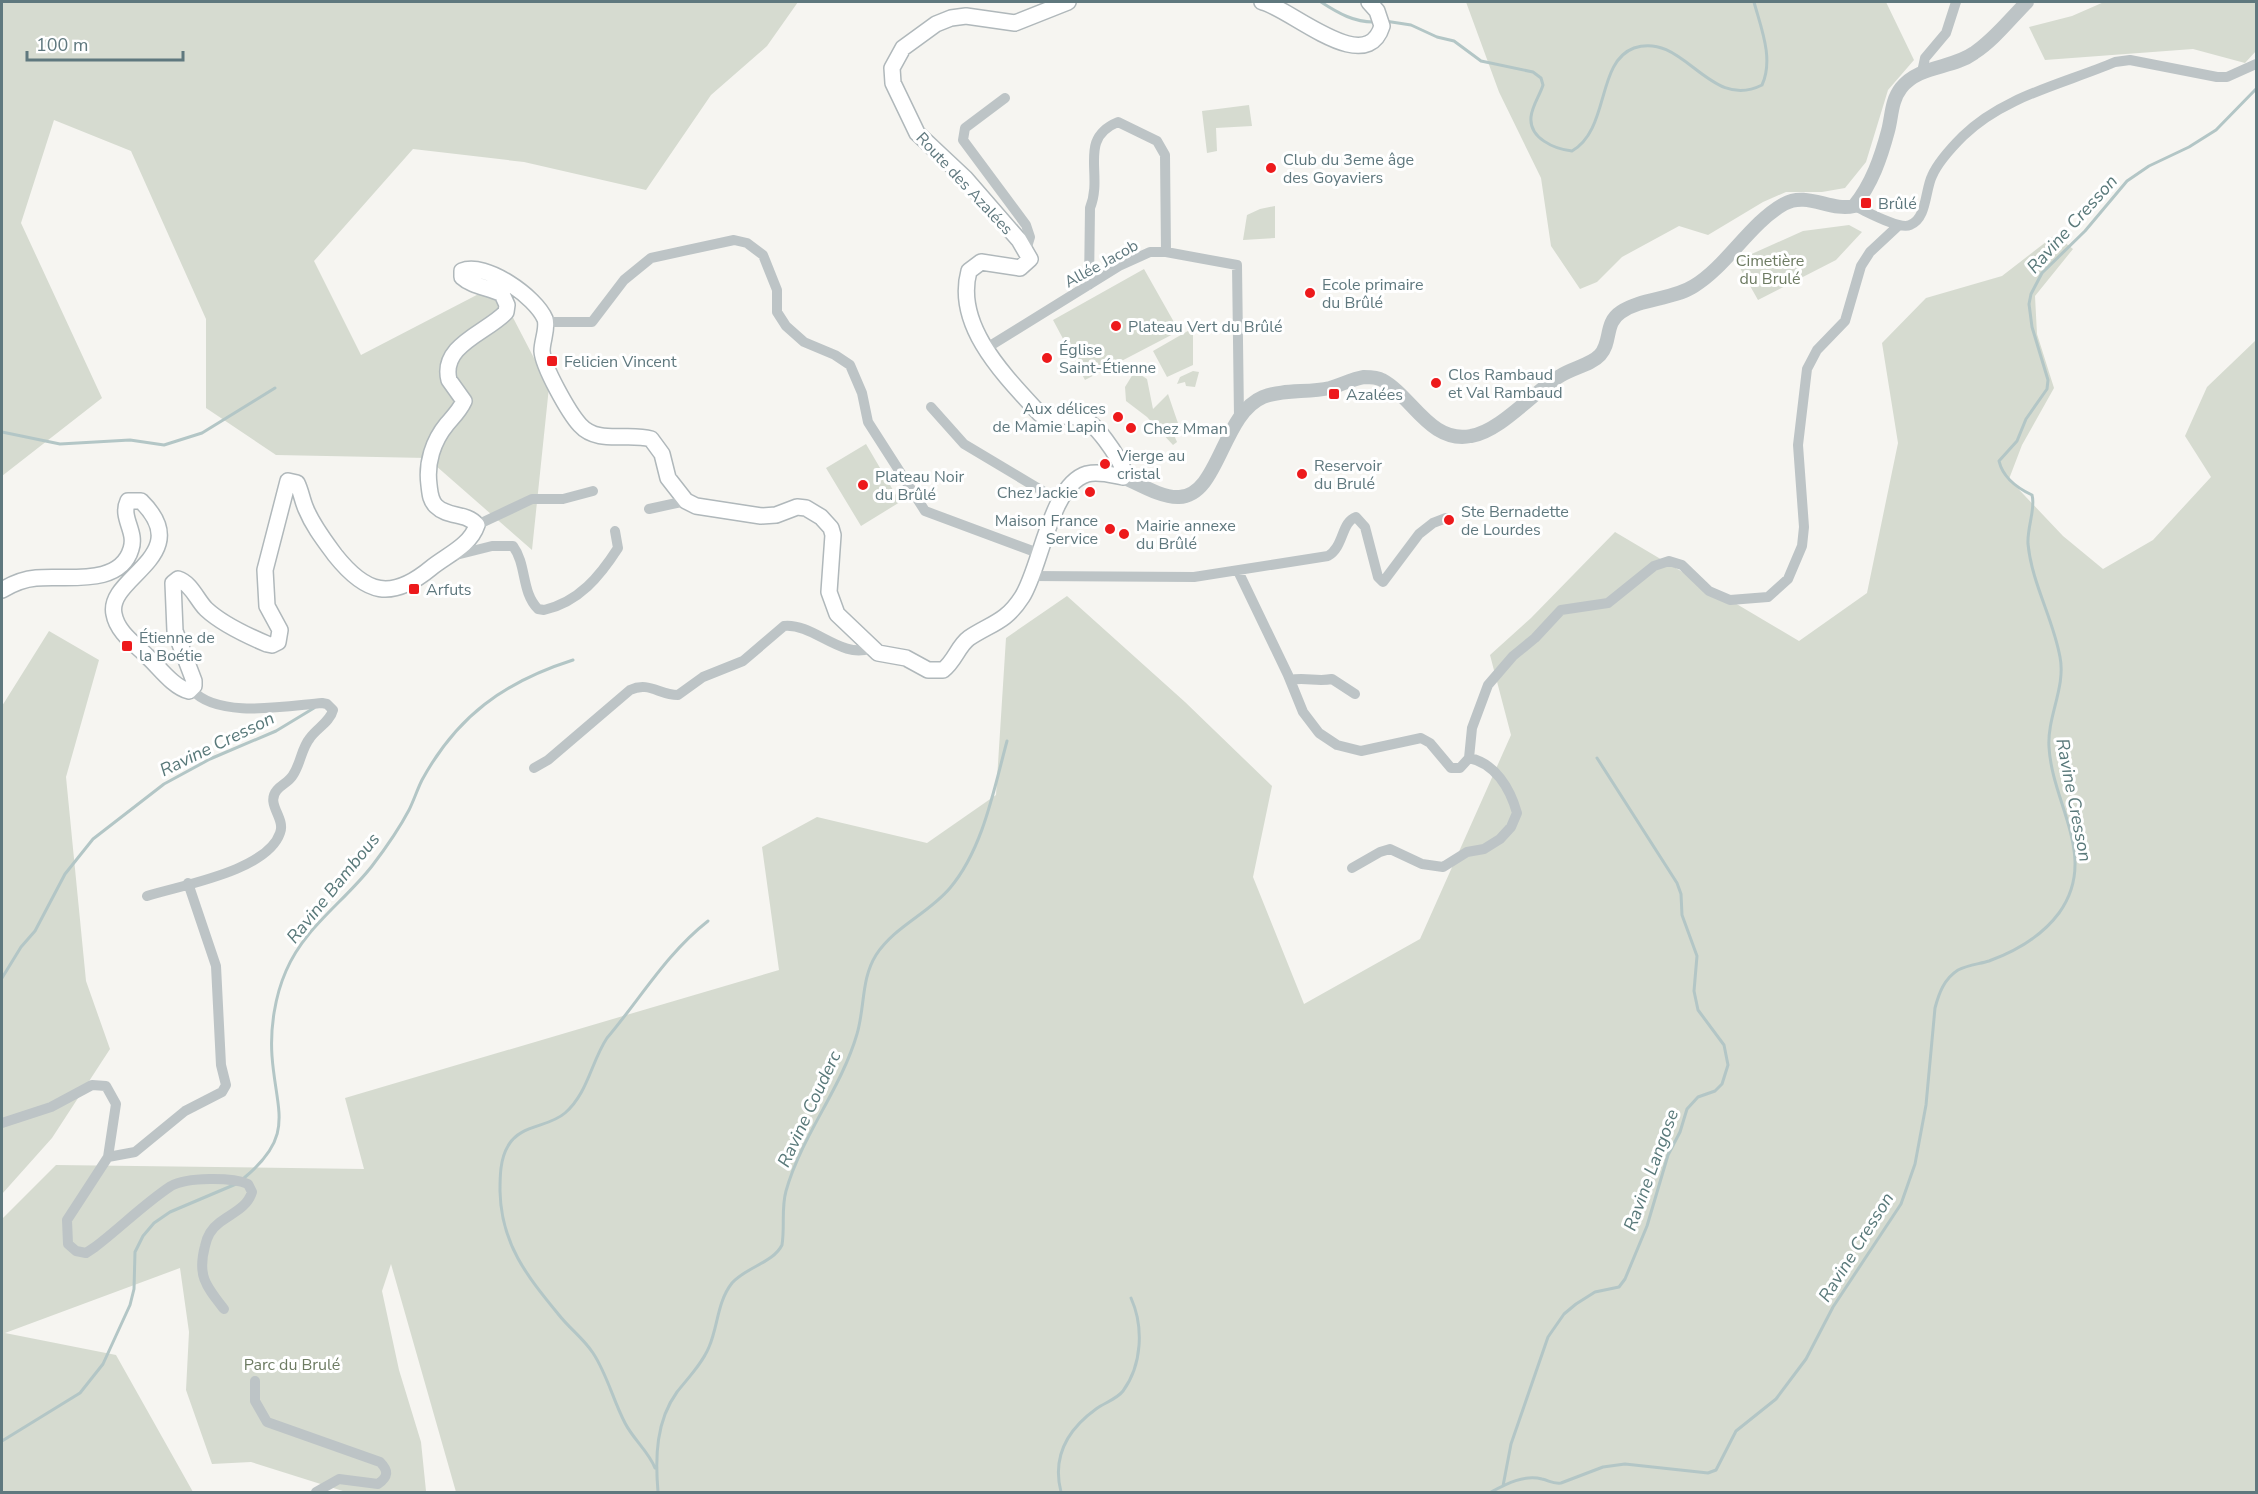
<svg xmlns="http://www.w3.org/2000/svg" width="2258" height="1494" viewBox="0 0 2258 1494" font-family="'Nunito Sans',sans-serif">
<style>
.green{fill:#d6dbd0}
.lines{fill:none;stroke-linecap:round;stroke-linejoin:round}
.stream{stroke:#b3c6c6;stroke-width:3}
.secondary-casing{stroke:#b0b8bb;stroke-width:18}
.minor{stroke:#bdc4c6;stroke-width:10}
.tertiary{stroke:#bdc4c6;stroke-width:14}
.secondary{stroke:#fff;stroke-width:15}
.poi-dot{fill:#ed1a1c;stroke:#fff;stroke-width:2}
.labels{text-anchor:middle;stroke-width:6;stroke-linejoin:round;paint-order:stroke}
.poi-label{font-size:16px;fill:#5f787e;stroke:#fff;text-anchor:start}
.street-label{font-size:16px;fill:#5f787e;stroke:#fff}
.park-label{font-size:16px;fill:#6d7b62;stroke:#fff}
.water-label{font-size:18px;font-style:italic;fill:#59797a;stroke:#fff}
</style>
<rect width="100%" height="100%" fill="#f6f5f1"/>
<path class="green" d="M2,2h796l-31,44 -56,49 -65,95 -122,-28 -111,-13 -99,112 47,94 135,-70 53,102 -17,163 -105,-92 -151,-3 -70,-47v-89l-75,-168 -77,-31 -33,103 81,175 -100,78z
M1466,2h420l28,58 -26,30 -22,72 -21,26 -23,4h-36l-23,10 -55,33 -29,-9 -57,31 -25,25 -17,7 -29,-43 -10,-68 -42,-86z
M2104,2h152v49l-11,12 -52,-14 -148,11 -16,-33 43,-11z
M1249,105l3,21 -36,2 1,23 -10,2 -5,-42z
M1275,206v32l-32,2 4,-25 13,-6z
M1849,225l13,7 -26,28 -78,40 -22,-39 67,-30z
M2055,235l18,14 -38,47 2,38 17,54 -32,57 -13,34 54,57 40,33 50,-29 58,-63 -26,-41 22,-49 48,-46 1,2v1149h-1800l-65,-228 -9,27 17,79 22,72 5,49 -80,1 -95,-30 -39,2 -26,-74 3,-58 -9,-64 -175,65 111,22 77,137h-191v-273l54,-54 308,4 -19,-71 434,-128 -17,-123 55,-30 110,26 69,-48 10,-157 61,-42 118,106 87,84 -19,91 51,127 116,-65 91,-204 -21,-80 41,-37 84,-86 184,109 68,-48 31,-150 -16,-100 44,-45 76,-22z
M1144,269l35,62 -94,49 -32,-60z
M1193,328v37l-26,12 -14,-26z
M1193,371l6,1 -4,15 -9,-1 -1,-4 -8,2 3,-7z
M1138,373l9,6 6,30 15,-15 13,38 -7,3 3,7 -4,3 -26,-28 -21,-16 -1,-14 8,-13z
M866,444l34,58 -39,24 -35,-58z
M49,631l50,29 -33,117 20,204 24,68 -58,89 -50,56v-488z"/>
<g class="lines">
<path class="stream" d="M1321,2c17,11 34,21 55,20
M1385,21l26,4 26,12 17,4 27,20 52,11 8,6 2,7c-3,10 -11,21 -12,32 -2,21 23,32 41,34 38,-22 24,-89 62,-103 50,-17 75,64 128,37 12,-26 -1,-57 -8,-83
M2,432l58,12 70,-4 34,5 38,-12 73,-45
M2,978l19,-31 14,-16 30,-57 28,-35 71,-55 46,-25 66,-28 38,-23
M244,1178c52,-43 32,-66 28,-122 -2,-28 3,-60 14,-85 18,-43 58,-69 86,-105 13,-17 27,-37 37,-56 5,-10 8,-20 13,-30 35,-64 82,-98 151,-120
M2,1441l78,-48 23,-29 27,-59 4,-16 1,-37 8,-16 11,-13 16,-11 66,-28
M655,1468c-6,-16 -22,-29 -30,-45 -12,-23 -18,-49 -32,-70 -10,-15 -23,-24 -34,-38 -32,-39 -58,-71 -59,-124 0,-14 0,-32 8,-45 12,-22 40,-18 57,-33 23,-20 26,-51 42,-75 34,-40 59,-84 101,-117
M1503,1486l8,-42 37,-107 16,-23 12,-10 19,-12 24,-5 6,-8 22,-53 21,-71 12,-23 7,-23 11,-12 17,-6 7,-7 6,-19 -4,-20 -26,-35 -4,-19 3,-35 -15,-41 -1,-21 -4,-11 -80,-125
M658,1492c-3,-35 -2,-71 19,-100 11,-14 25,-28 32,-45 9,-20 8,-45 23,-64 14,-16 41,-20 50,-38 3,-19 -1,-36 4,-54 16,-56 55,-102 71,-157 8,-27 4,-55 19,-79 19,-29 52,-41 74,-67 33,-39 44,-99 57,-147
M1061,1492c-9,-35 6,-62 35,-83 8,-6 21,-10 27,-18 19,-26 21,-64 8,-93
M1491,1492c15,-8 34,-18 51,-13 8,2 11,5 19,4l42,-16 22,-3 83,9 8,-3 20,-39 40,-32 30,-40 27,-52 68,-103 14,-40 11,-59 9,-97c4,-15 9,-29 23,-38 10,-5 21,-6 31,-9 27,-10 53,-25 70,-48 40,-55 -7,-109 -10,-166 -2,-30 17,-60 11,-90 -7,-39 -28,-73 -32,-113 -1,-17 8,-36 4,-49 -15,-7 -29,-17 -33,-34l18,-20 9,-22 21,-30 1,-9 -16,-53 -3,-23 2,-10 11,-21 43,-42 42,-50 22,-15 40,-19 27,-17 40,-41"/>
<g class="secondary-casing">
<path id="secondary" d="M1262,2c27,5 104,77 120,24l-5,-15 -8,-9
M2,590c10,-6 22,-11 34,-12 29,-3 84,9 95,-29 6,-18 -11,-31 -3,-48h13c56,55 -35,76 -27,113 3,18 21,30 33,42 12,11 26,31 42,35l5,-5v-5l-19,-50 -2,-48 5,-4c13,4 19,21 28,30 16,15 42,27 61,35l5,1 6,-3 2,-12 -13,-24 -2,-36 23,-89 9,2c4,8 5,17 9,26 7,17 18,31 29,46 31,39 56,46 96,13 16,-13 39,-22 46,-43 -11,-13 -29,-7 -41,-19 -6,-6 -6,-13 -7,-21 -3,-22 4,-44 18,-61 6,-7 13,-14 17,-23l-15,-21c-9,-35 39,-48 57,-68l1,-7 -5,-11c-13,-7 -29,-7 -40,-17v-6c23,-10 74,26 83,48 3,9 -3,22 -3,32 1,16 27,62 38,74 18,20 48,7 71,14l11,15 6,24 18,23 10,5 65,10 15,-1 21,-8 9,1 15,9 10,11 2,7 -4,57 8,22 41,39 28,5 22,12h15c12,-9 15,-24 26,-32 23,-15 37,-16 53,-41 19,-29 28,-112 65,-123 12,-3 25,1 36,3l2,-4c-6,-15 -30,-54 -47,-56 -13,-2 -26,0 -38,-3 -35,-38 -86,-88 -71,-143l12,-9 39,6 10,-9 -11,-19 -54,-62 -48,-45 -24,-50 -1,-15 11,-20 33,-24 15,-6 15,-2 49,7 53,-21"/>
</g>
<path class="minor" d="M1922,72l3,-14 21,-25 10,-31
M1005,98l-40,30 -2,12 63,85 4,12 -4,13
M1854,206c12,5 45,24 56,19 17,-6 15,-35 22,-49 6,-14 20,-29 31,-40 41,-40 100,-52 152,-74l15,-2 87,17h10l29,-13
M1089,285l1,-77c14,-34 -13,-69 28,-86l39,19 8,14 1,97
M546,322h46l32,-42 27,-22 83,-18 13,3 16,12 14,35v22l9,14 18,16 31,13 15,10 12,28 6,29 57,89 113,42
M985,349l134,-83 31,-14h16l71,13 2,152
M931,407l33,37 97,58
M649,509l37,-8
M477,525l55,-26h31l30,-8
M456,555l36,-9h21c14,19 8,46 25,63l6,1c35,-8 56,-34 74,-62l-3,-17
M1238,571l50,104 15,37 16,21 18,12 24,6 60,-13 9,5 21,25h9l9,-10 3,-30 16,-43 25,-29 22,-18 26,-28 47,-7 46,-37 15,-5 13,4 27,26 21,9 38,-3 20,-18 14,-33 2,-19 -6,-82 9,-76 10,-19 28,-29 16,-55 9,-14 29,-27
M1031,576l163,1 134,-21c16,-9 13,-34 28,-39l9,10 13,50 5,5 36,-48 14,-11 13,-5
M1290,680c15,-3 28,2 42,-1l23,15
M534,768l14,-8 82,-70c19,-9 29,5 48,5l25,-18 40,-16 41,-35c30,-3 57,34 87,22
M1352,868l28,-16 10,-3 32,15 21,3 24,-15 17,-3 16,-10 11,-12 6,-14c-7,-25 -22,-50 -48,-55
M147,896c35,-11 120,-25 133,-63 6,-15 -15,-29 -3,-43 5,-6 12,-8 16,-15 8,-12 8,-26 17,-37 7,-10 20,-16 23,-28l-6,-6 -5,-1c-36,3 -104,16 -130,-13
M2,1123l49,-16 41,-22 14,1 10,18 -8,53 -41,63 1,24 8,7 10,2 9,-6c25,-19 50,-44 76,-61 16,-9 61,-9 77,-2l4,8c-5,16 -20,21 -33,31 -8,6 -12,13 -14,23 -8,30 1,40 19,63
M108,1157l27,-5 50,-41 37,-19 4,-7 -5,-20 -5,-99 -28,-83
M255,1381v20l12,21 113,40c9,9 8,15 -2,22l-39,-5 -23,13"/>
<path class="tertiary" d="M1123,477c16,7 39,21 56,20 40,-1 43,-83 84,-100 21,-8 44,-4 67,-9 11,-3 22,-9 34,-11 6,0 13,0 18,3 30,16 48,64 89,56 30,-5 62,-44 89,-60 12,-8 31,-11 40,-21 12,-13 4,-32 21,-43 21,-14 51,-12 73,-26 33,-20 56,-63 90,-82 23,-13 47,8 70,2 18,-22 27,-49 34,-75 4,-15 3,-30 13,-43 18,-23 51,-19 73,-35 20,-13 36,-34 53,-51"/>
<use href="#secondary" class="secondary"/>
</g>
<g class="poi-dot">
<circle cx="1271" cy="168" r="6"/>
<rect x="1860" y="197" width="12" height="12" rx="3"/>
<circle cx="1310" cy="293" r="6"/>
<circle cx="1116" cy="326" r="6"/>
<circle cx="1047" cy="358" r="6"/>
<rect x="546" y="355" width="12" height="12" rx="3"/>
<circle cx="1436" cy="383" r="6"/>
<rect x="1328" y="388" width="12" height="12" rx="3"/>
<circle cx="1118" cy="417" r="6"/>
<circle cx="1131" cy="428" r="6"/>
<circle cx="1105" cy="464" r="6"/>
<circle cx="1302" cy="474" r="6"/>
<circle cx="863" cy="485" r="6"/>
<circle cx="1090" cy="492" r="6"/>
<circle cx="1449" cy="520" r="6"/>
<circle cx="1110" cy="529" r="6"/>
<circle cx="1124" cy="534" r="6"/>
<rect x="408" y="583" width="12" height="12" rx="3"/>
<rect x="121" y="640" width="12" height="12" rx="3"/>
</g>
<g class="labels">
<g class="poi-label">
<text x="1283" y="165">Club du 3eme âge<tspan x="1283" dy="18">des Goyaviers</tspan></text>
<text x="1878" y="209">Brûlé</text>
<text x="1322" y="290">Ecole primaire<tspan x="1322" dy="18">du Brûlé</tspan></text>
<text x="1128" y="332">Plateau Vert du Brûlé</text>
<text x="1059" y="355">Église<tspan x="1059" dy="18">Saint-Étienne</tspan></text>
<text x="564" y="367">Felicien Vincent</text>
<text x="1448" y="380">Clos Rambaud<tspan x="1448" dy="18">et Val Rambaud</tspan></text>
<text x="1346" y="400">Azalées</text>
<text x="1106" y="414" text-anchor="end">Aux délices<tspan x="1106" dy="18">de Mamie Lapin</tspan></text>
<text x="1143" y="434">Chez Mman</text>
<text x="1117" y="461">Vierge au<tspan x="1117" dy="18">cristal</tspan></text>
<text x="1314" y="471">Reservoir<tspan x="1314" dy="18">du Brulé</tspan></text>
<text x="875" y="482">Plateau Noir<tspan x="875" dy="18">du Brûlé</tspan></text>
<text x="1078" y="498" text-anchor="end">Chez Jackie</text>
<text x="1461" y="517">Ste Bernadette<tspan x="1461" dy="18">de Lourdes</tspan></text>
<text x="1098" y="526" text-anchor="end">Maison France<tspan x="1098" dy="18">Service</tspan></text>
<text x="1136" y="531">Mairie annexe<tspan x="1136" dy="18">du Brûlé</tspan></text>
<text x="426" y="595">Arfuts</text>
<text x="139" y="643">Étienne de<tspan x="139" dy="18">la Boétie</tspan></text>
</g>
<g class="street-label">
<text transform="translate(965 183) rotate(47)" y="6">Route des Azalées</text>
<text transform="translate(1101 263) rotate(-29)" y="6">Allée Jacob</text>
</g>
<g class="park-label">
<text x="1770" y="266">Cimetière<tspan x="1770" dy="18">du Brulé</tspan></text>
<text x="292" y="1370">Parc du Brulé</text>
</g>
<g class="water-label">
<text transform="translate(2072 224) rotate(-48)" y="6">Ravine Cresson</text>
<text transform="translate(217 744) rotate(-26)" y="6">Ravine Cresson</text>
<text transform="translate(2074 800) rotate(79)" y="6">Ravine Cresson</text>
<text transform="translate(333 888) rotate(-51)" y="6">Ravine Bambous</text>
<text transform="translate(809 1109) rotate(-65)" y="6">Ravine Couderc</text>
<text transform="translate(1651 1170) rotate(-70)" y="6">Ravine Langose</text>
<text transform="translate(1856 1247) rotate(-58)" y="6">Ravine Cresson</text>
</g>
</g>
<rect width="2258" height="1494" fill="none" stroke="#5f787e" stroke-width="6"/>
<path d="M27 51v9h156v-9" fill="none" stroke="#5f787e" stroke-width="3"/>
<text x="36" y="51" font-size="18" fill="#5f787e" stroke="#ffffff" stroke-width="4.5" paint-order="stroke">100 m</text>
</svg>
